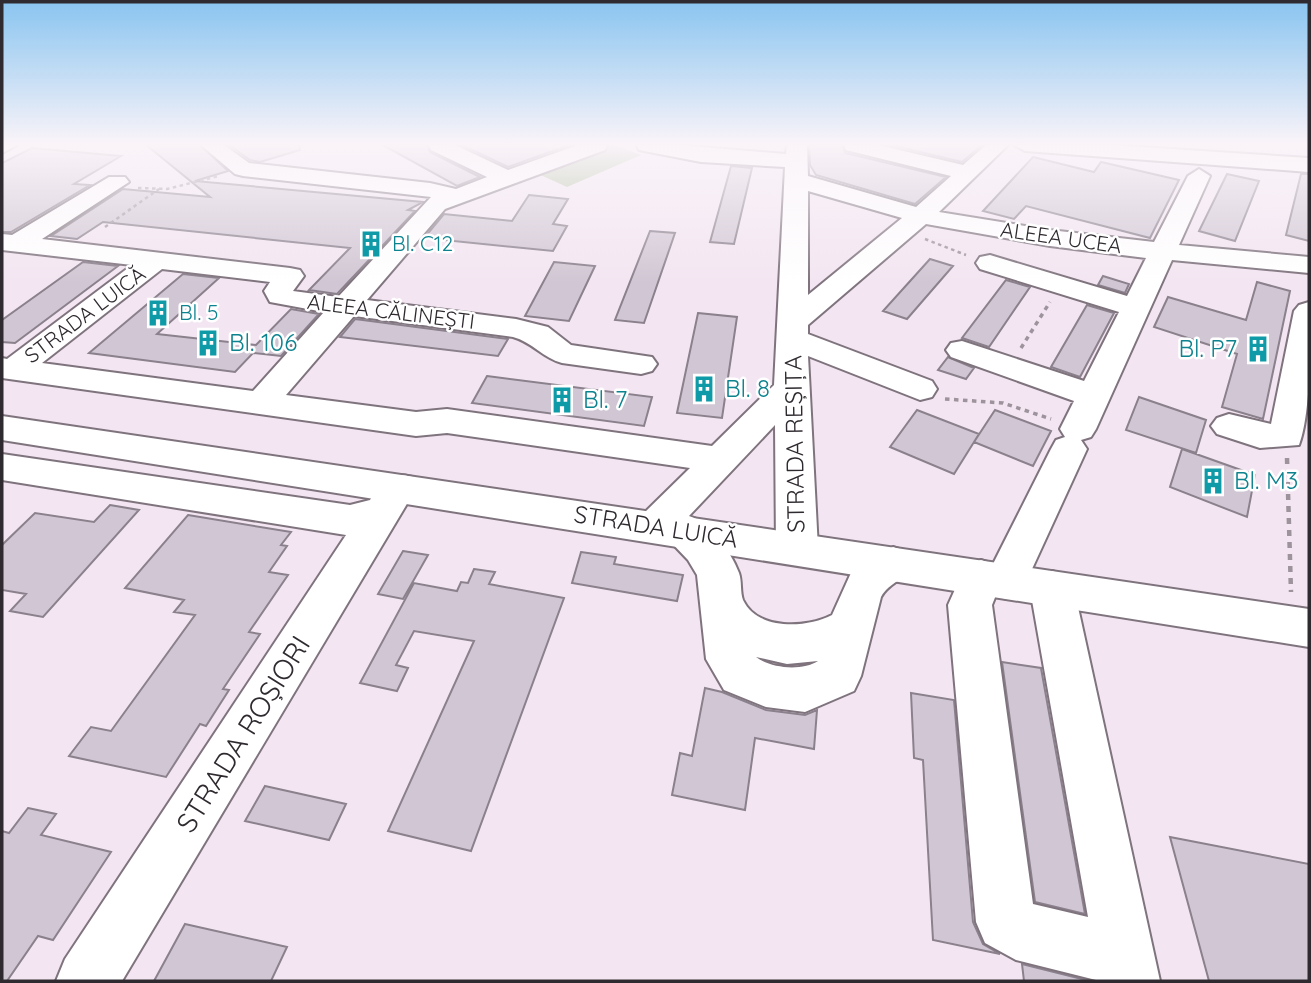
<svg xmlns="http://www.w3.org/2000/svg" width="1311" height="983" viewBox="0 0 1311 983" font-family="Quicksand,sans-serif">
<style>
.green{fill:#adbf9c}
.building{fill:#d1c7d4;stroke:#8a818d;stroke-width:2}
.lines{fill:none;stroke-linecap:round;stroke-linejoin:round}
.minor-casing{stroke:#7f747e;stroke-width:4}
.major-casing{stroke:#7f747e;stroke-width:4}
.path-far2{stroke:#9d939c;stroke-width:2.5;stroke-dasharray:3.5 3.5;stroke-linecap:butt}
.path-far1{stroke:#9d939c;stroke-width:3.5;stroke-dasharray:4.5 4.5;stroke-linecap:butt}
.path{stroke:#9d939c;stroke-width:4.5;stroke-dasharray:6 6;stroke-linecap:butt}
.minor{fill:#fff;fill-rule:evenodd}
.major{fill:#fff;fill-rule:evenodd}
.labels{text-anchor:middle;stroke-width:5;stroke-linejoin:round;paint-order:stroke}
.far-street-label{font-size:21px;fill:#2f2a2f;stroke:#fff}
.far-culture-label{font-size:21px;fill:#0d838f;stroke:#fff;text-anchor:start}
.culture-label{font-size:24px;fill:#0d838f;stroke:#fff;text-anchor:start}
.street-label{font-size:24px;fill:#2f2a2f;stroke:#fff}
.near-street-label{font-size:28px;fill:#2f2a2f;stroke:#fff}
</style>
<rect width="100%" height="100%" fill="#f3e6f2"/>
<path class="green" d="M603,145h11l27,10 -74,32 -33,-15z"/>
<path class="building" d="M145,144h54l29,27 -33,10 228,21 -15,8 7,1 -78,83 -28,-4 41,-42 -247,-26 -26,17 -26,-3 72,-47 87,8z
M228,144h71l1,6 -40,12 -10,-2z
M381,144h46l3,8 50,25 -23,9z
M460,144h112l-64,23z
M809,144h33l3,9 101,24 -31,27 -99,-29 -6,-10z
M887,144h96l-21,18z
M32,148l89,8 -47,28 16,1 -79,47h-9v-69z
M1033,157l61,15 7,-10 78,18 -29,58 -124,-32 -12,13 -31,-8z
M731,166l21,2 -18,76 -24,-2z
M1227,174l32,7 -24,60 -36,-10z
M1301,174h8v67l-23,-6z
M529,195l39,4 -15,25 14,2 -14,25 -129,-13 20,-24 68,7z
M650,231l25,2 -31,90 -29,-3z
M930,259l23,7 -46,53 -24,-8z
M83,262l35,4 -103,77 -13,-1v-22z
M554,262l41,4 -26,55 -44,-5z
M183,274l36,4 -62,56 99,11 35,-36 28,5 -38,42 -28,-3 -18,19 -146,-19z
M1103,276l26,8 -4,9 -27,-8z
M1006,280l24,7 -41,60 -27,-9z
M1257,282l33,9 -27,128 -41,-12 15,-53 -83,-27 14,-30 78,23z
M1087,305l27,8 -34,64 -29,-10z
M698,313l39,4 -15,101 -45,-5z
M355,319l153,20 -10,17 -158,-19z
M948,357l26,11 -8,11 -28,-9z
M487,376l165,21 -8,29 -172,-23z
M1139,397l67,23 -10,33 -70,-23z
M917,410l62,24 -25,40 -64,-27z
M995,410l56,21 -18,35 -59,-24z
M1182,449l73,26 -8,42 -77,-30z
M110,505l29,5 -96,107 -33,-6 16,-17 -24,-4v-45l33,-32 59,9z
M188,515l103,17 -10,13 6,1 -18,26 19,3 -39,57 11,2 -37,55 6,1 -23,36 -6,-2 -34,53 -97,-21 22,-29 20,4 84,-116 -21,-3 10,-12 -59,-12z
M403,551l25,4 -25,44 -25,-5z
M581,552l35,5 -2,7 69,11 -6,26 -105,-18z
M474,569l21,3 -6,12 75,14 -93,253 -83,-20 86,-190 -60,-10 -18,34 12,3 -11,23 -37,-8 54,-100 43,8 4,-9 7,1z
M1002,662l39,6 44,246 -50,-12z
M705,688l17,4 44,18 39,5 12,-5 -3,39 -59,-11 -10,72 -73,-15 8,-42 12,3z
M911,693l43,7 19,222 10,22 17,10 -67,-14 -10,-180 -9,-2z
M265,786l81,18 -17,36 -84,-19z
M28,808l28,6 -15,21 70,17 -58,88 -15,-4 -31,45h-5v-150l7,2z
M1170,837l139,27v117h-100z
M185,924l102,23 -16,34h-117z
M1022,964l68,17h-66z"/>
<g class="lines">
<g class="minor-casing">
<path id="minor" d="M2,145h15l-15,8z
M201,145h23l25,18 181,20 26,6 31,-12 -56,-27 -2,-5h26l53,25 70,-25h29l-2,5 -160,59 -78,91 149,19 32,8 23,18 81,12 5,7 -5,7 -11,3 -79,-11c-19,-5 -30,-21 -49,-26l-159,-21 -68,79 130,17 31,-3 265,37 62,-61 11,-218 -84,-5 -62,-12 -2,-5h42l107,9 1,-9h20l1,31 108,31 35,-31 -105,-26 -2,-5h34l85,20 23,-20h22l-69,67 111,18 104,12 34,-66 11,-7 11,7 -31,69 130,12v16l-137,-13 -76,169 -5,8 -10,3 6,9 -66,144 -15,6 -10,-4 -4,10 41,299 55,13 -58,-328 7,-13 15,-5 15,5 7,13 86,392h-60l-84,-21 -31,-17 -9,-21 -28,-317 18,-40 15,-5 12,4 58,-115 5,-9 9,-3 -5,-8 14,-28 -123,-44 -5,-7 5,-7 11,-2 122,40 35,-69 -139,-43 -4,-6 4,-6 10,-2 137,41 19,-38 -96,-12 -124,-22 -118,101v9l124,47 5,8 -5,8 -12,3 -112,-44 10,193 -6,11 -15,5 -15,-5 -6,-11 -1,-124 -86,91c22,7 42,36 50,57 3,8 1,19 4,27 15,31 64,28 89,15l23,-51 38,-17 15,5 6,12c-8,16 -25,18 -33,33l-20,79 -7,15 -49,21 -39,-5 -42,-17 -18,-31 -9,-84 -9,-15 -21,-22 -11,3 -14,-4 -6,-11 6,-11 48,-47 -243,-35 -31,3 -414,-58v-20l5,1 125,-94 -130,-15v-16l10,1 97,-58h16l4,5 -87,57 248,29 10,2 4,6 -11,15 45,6 93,-100 -188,-21 -8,-2zM808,191l94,27 -94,77zM162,269l108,13 -6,9 6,11 54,10 -71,79 -211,-28zM756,657l31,7 31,-3c-15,10 -47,8 -62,-4z
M1014,145h96l199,13v14l-284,-21z
M1309,302c2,36 2,112 -10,143l-39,3 -43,-14 -6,-8 6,-8 12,-4 42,10 23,-113 5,-6z
M2,454l348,51 20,-5c12,-19 18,-30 42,-23l5,10 -295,494h-66l9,-22 281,-424 -344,-55z"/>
</g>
<g class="major-casing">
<path id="major" d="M2,416l1307,193v38l-1307,-207z"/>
</g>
<path class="path-far2" d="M138,188l29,1 52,-13
M105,227l54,-38
M925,239l41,16"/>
<path class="path-far1" d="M1021,348l29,-46
M945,399l58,4 48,16"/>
<path class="path" d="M1287,458l4,134"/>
<use href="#minor" class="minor"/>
<use href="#major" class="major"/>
</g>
<linearGradient id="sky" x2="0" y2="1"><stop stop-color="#89c4f0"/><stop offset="0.51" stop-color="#faf4f9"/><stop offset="1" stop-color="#faf4f9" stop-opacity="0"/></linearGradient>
<rect width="1311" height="282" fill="url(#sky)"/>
<defs>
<g id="building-bare" transform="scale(2.1)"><path d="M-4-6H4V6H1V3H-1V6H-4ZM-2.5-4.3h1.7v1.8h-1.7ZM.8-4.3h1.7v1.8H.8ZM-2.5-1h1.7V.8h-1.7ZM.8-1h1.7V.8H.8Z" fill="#0f9aa8" stroke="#fff" stroke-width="2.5" paint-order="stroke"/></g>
</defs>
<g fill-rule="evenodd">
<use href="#building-bare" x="371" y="244"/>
<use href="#building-bare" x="158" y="313"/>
<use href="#building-bare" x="208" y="343"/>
<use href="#building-bare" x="1258" y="349"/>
<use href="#building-bare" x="704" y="389"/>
<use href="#building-bare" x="562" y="400"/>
<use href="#building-bare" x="1213" y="481"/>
</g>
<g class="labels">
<g class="far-street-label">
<text transform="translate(1061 238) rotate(8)" y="7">ALEEA UCEA</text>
<text transform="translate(391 312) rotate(7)" y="7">ALEEA CĂLINEȘTI</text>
<text transform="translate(85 315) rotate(-37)" y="7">STRADA LUICĂ</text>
</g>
<g class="far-culture-label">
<text x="392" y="251">Bl. C12</text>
<text x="179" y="320">Bl. 5</text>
</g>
<g class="culture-label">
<text x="229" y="351">Bl. 106</text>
<text x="1237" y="357" text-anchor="end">Bl. P7</text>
<text x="725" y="397">Bl. 8</text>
<text x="583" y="408">Bl. 7</text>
<text x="1234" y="489">Bl. M3</text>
</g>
<g class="street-label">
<text transform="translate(795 444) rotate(-91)" y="8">STRADA REȘIȚA</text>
<text transform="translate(656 527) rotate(9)" y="8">STRADA LUICĂ</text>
</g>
<g class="near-street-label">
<text transform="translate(243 734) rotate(-58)" y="10">STRADA ROȘIORI</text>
</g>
</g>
<rect width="1311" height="983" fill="none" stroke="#2f2a2f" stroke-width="7"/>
</svg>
